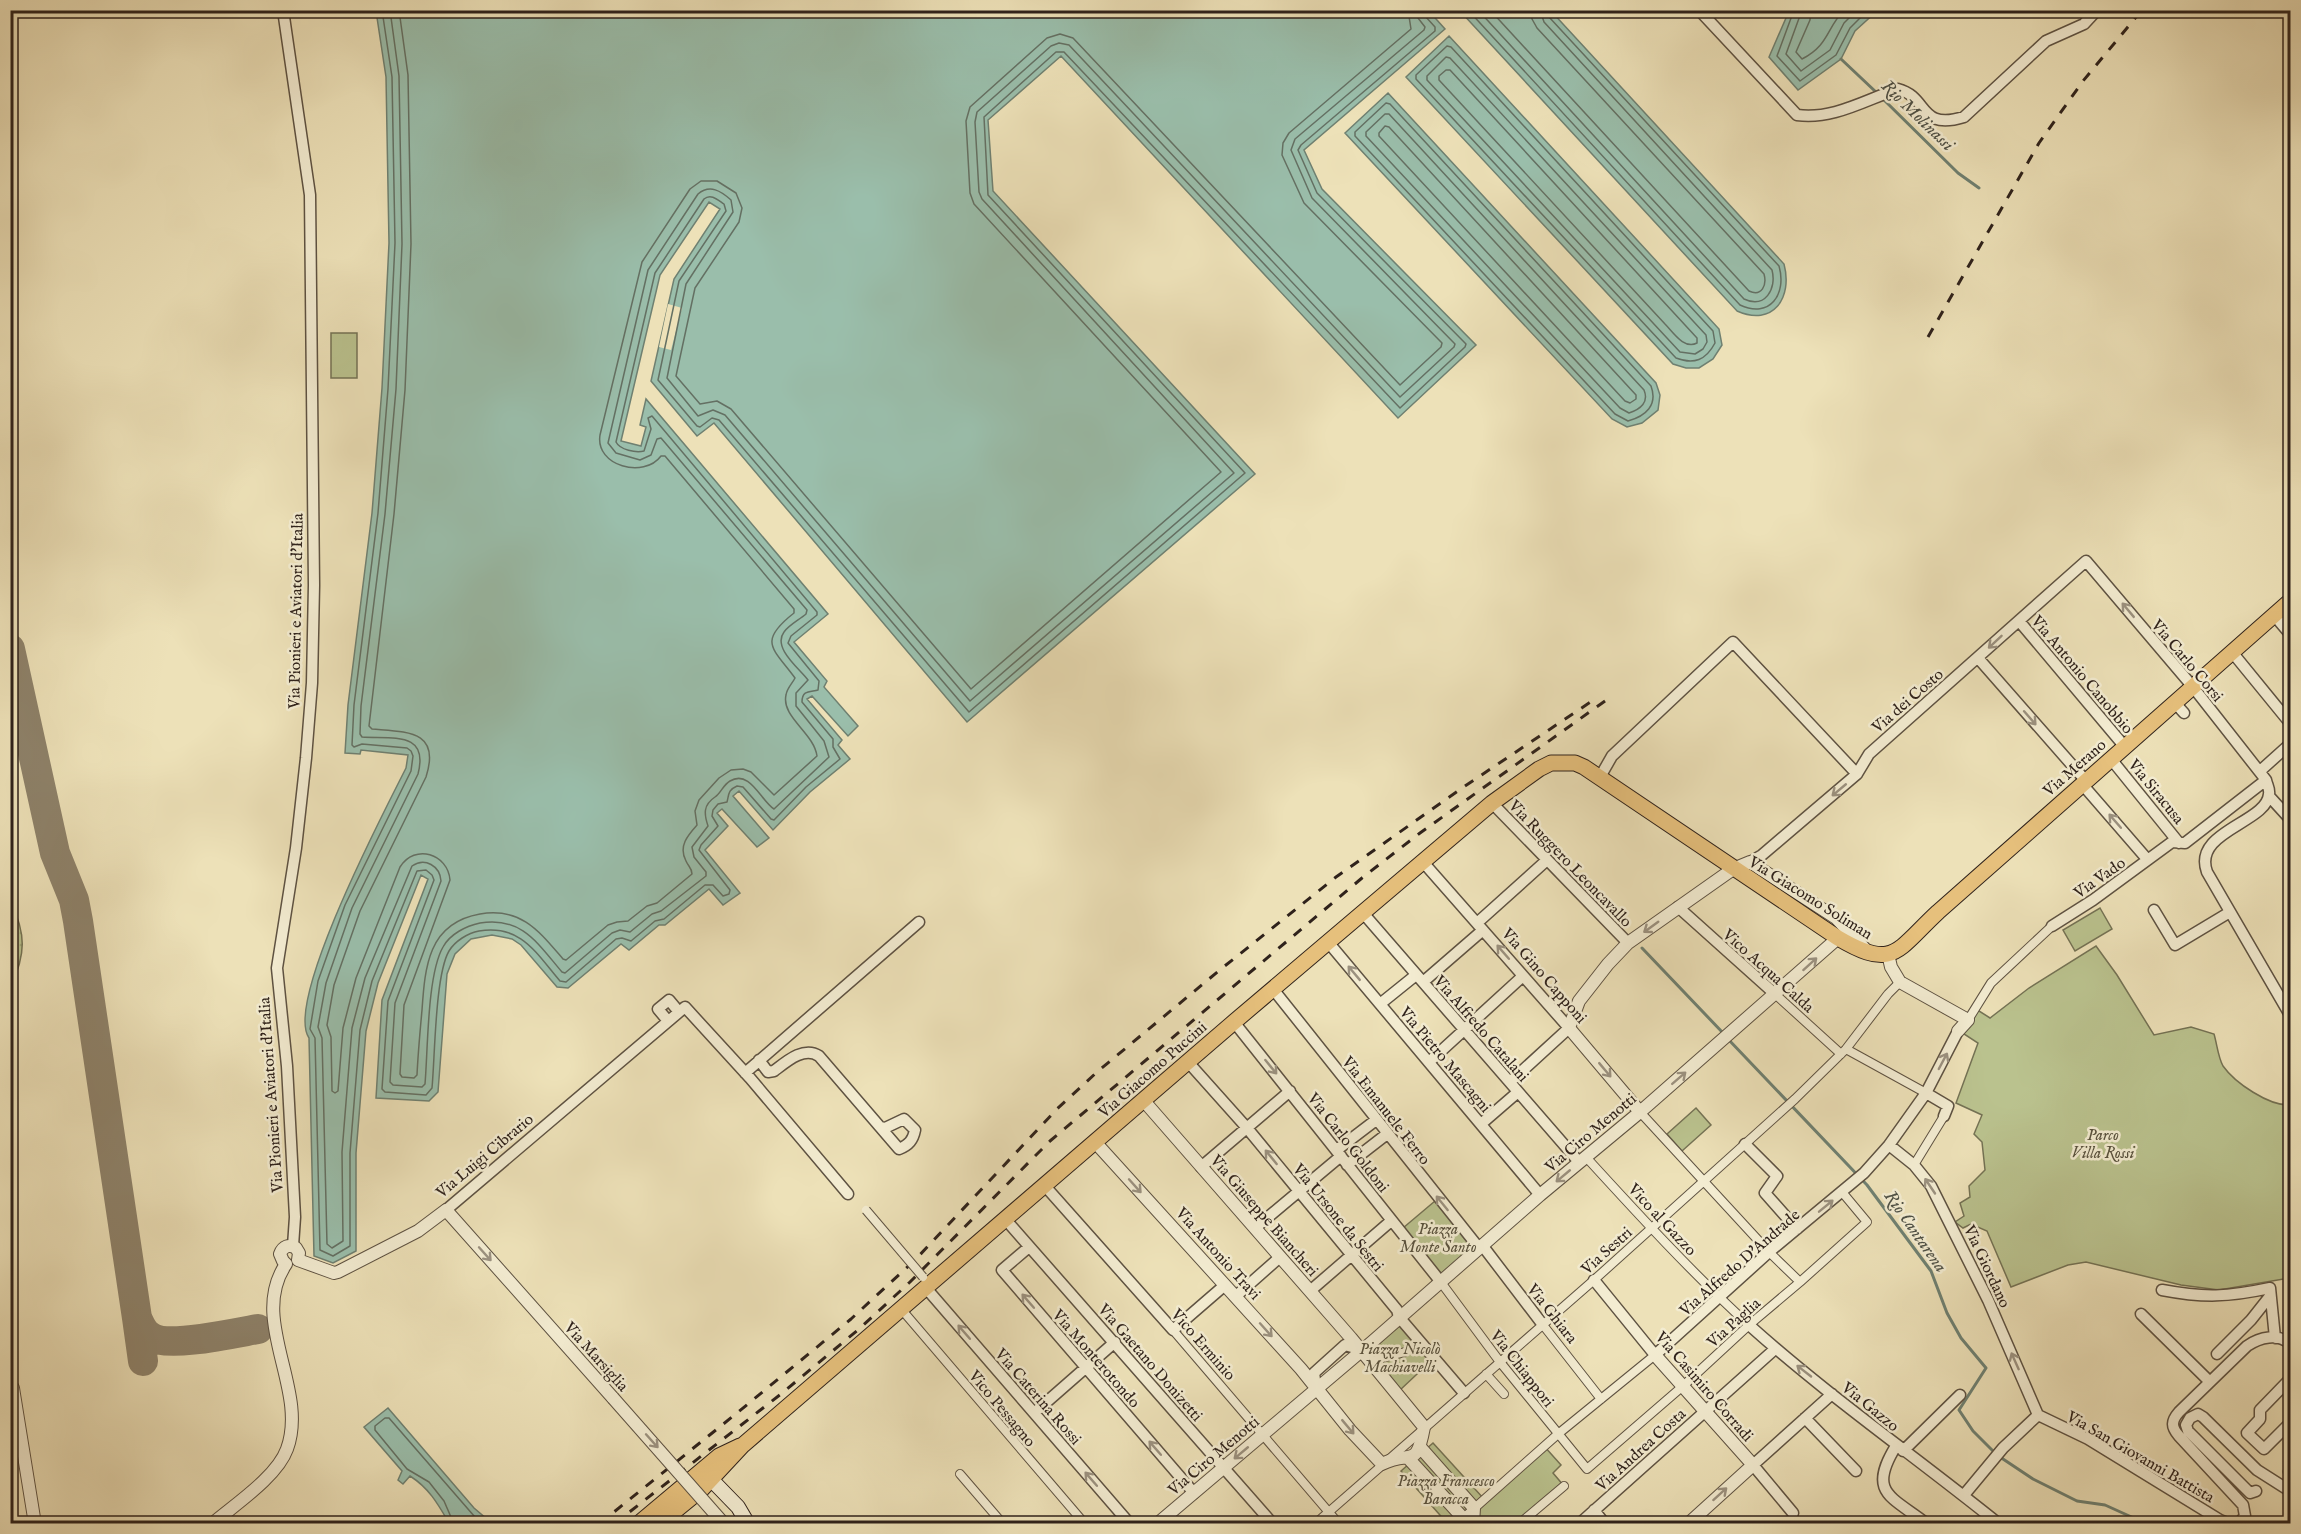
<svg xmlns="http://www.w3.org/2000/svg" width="2301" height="1534" viewBox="0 0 2301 1534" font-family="'IM FELL English',serif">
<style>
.grass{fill:url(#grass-dots);stroke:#747254;stroke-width:1.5}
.green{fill:#bac28e;stroke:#747254;stroke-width:1.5}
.water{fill:#9abeab;stroke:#6f8071;stroke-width:1.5}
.pier{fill:#ede1b8}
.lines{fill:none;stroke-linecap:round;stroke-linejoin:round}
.shore{stroke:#647063;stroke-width:1.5}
.stream{stroke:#6f8071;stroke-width:3}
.taxiway{stroke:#8e826a;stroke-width:30}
.pedestrian-casing{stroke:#5e5242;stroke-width:10}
.minor-casing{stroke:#5e5242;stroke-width:13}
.tertiary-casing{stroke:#5e5242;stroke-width:14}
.secondary-casing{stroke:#2f221b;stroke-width:16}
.primary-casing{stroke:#2f221b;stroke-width:17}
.pedestrian{stroke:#f3ecd1;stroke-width:8}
.minor{stroke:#f3ecd1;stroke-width:10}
.tertiary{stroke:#f3ecd1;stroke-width:12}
.secondary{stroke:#f3ecd1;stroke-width:14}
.primary{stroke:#e6c07c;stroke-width:15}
.rail{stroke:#2f221b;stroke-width:3;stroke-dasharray:10 10;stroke-linecap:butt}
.pedestrian-bridge-casing{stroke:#5e5242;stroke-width:10;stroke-linecap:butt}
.tertiary-bridge-casing{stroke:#5e5242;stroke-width:14;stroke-linecap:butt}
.pedestrian-bridge{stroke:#f3ecd1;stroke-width:8}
.tertiary-bridge{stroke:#f3ecd1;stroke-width:12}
.oneway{stroke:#9b917f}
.labels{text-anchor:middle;stroke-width:5;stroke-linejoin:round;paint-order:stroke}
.street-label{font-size:16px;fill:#2f221b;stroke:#f3ecd1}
.park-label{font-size:16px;font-style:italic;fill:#59523e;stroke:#f3ecd1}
.water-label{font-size:18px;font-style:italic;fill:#4f5146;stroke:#f3ecd1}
</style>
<defs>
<pattern id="grass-dots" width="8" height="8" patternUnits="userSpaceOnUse" patternTransform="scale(1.5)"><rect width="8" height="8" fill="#bac28e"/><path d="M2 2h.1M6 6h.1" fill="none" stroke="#a0a67a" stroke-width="1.8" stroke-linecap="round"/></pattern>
</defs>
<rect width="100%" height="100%" fill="#ede1b8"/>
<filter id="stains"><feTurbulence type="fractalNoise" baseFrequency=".00333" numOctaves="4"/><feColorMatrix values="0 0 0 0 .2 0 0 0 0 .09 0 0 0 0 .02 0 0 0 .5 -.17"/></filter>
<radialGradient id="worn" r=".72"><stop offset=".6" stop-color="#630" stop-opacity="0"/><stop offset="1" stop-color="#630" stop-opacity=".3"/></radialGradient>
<path class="grass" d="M11,902c15,32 15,52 0,84z"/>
<path class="green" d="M331,333h26v45h-26z
M2100,908l12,21 -37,22 -12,-21z
M2096,946l21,29 37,60 37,-8 23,7c3,10 4,23 9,32 12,17 46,40 67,39v173l-71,12 -38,-5 -95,-23 -18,3 -57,22 -24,-56 -16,-7 -8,4 -8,-6 9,-6 -4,-13 10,-6 -1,-11 16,-16 -3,-28 -8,-8 8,-19 -26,-12 22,-60 -17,-11 15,-23 14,9 39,-30z
M1696,1108l15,17 -29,26 -15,-17z
M1435,1201l38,47 -32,26 -38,-46z
M1400,1322l32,38 -33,31 -33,-39z
M1433,1443l51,56 60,-53 17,19 -8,8 11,13 -45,37h-72l-46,-52z"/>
<path class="water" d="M1428,10l17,19 -141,121 18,39 154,156 -78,73 -337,-362 -73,64 5,71 262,283 -288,248 -253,-299 -17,13 -46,-55 23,-102 46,-70 -11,-7 -49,73 -39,166 20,5 5,-19 -6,-2 6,-26 182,215 -34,28 33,39 -3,6 34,39 -10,10 -36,-40 -5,3 35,41 -4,5 12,14 -40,33 -37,38 -34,-39 -6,5 36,42 -12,9 -35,-38 -5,4 11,13 -23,24 35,43 -17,12 -14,-16 -44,36h-6l-30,25 -8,-6 -53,44 -11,-1 -36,-42 -9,-6 -20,-4 -21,4 -16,15 -8,20 -9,118 -9,9 -53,-3 6,-98 46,-121 -7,-4 -43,108 -12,48 -10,122v98l-23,12 -19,-7 -5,-218c-25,-36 76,-228 97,-270l2,-13 -47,-5 -1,4 -15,-1 3,-48 24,-192 10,-125 7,-145 -3,-166 -10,-66z
M1460,11h91l233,253c9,34 -11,63 -47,47z
M1789,11v-1l88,1 -22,20 -14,28 -43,31 -29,-33z
M1449,36l270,293 3,16 -9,14 -14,9h-13l-13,-4 -267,-287z
M1388,93l268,290 4,12 -2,15 -16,13 -15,4 -15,-8 -267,-286z
M388,1408l86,100 14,12 -5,3h-34c-11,-19 -20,-35 -39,-47l-7,8 -5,-4 4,-9 -38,-44z"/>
<path class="pier" d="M668,304l14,4 -11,42 -12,-3z"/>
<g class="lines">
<path class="shore" d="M382,10l10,67 3,166 -7,146 -10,124 -24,192 -2,40 2,2 8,-3 45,4 4,3 2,5 -2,15 -66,134 -27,76 -8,48 5,9 5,212 13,6 17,-10v-93l10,-123 12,-49 45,-110 9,-1 6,5 2,5 -46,121 -6,88 3,3 41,3 6,-7c3,-31 3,-113 17,-137 6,-10 19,-18 30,-20 42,-7 57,22 81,50l6,1 50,-43 6,-1 9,3 24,-20 9,-2 41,-34h8l10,11 6,-2 1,-4 -31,-40 2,-5 17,-19 -6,-10 1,-6 5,-6 9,-2c2,-8 1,-12 10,-16l6,1 28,32 3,1 32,-33 34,-28 -7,-12v-8l-31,-37c0,-12 8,-10 16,-12l1,-9 -31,-38 3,-7 26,-21v-3l-165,-196 -4,2 3,11 -7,22c-8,2 -24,-1 -28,-9l39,-169 49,-74c7,-6 14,1 20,5l2,7 -47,70 -21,99 39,46 3,1 12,-9 7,2 250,292 276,-239 -257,-278 -4,-78 72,-65h8l336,356 65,-61 1,-3 -149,-151 -19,-43 3,-5 134,-114v-4l-10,-11 -1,-6
M390,10l9,66 3,168 -6,145 -11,125 -24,192 -1,28 2,3c31,2 67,-6 56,37l-66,134 -26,75 -8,44 4,11 5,206 5,4 11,-7 -1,-89 10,-124 13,-50 47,-112c13,-9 28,0 29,15l-46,122 -5,79 3,3 29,2 3,-3c3,-34 2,-109 18,-137 7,-13 23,-21 37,-24 42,-7 58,21 82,49l3,1 47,-40 8,-3 10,2 22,-18 9,-3 45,-35v-4l-12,-15 -2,-10 16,-21c-4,-12 -5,-21 7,-29 6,-4 8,-12 15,-16 20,-12 31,20 44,28l55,-52 -5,-16 -28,-35v-13l12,-13c-8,-11 -36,-32 -24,-48 5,-7 15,-12 22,-18l1,-4 -146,-172 -4,1 -6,16 -11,5 -24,-7 -8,-10 40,-173 50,-76c12,-10 23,-3 33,6l2,12 -47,72 -19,94 31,38 15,-6 12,5 245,286 264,-228 -252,-274 -3,-7 -4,-70 2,-10 74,-66 8,-3 10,2 331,352 54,-50 1,-3 -143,-146 -21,-48 4,-11 129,-109 1,-3 -7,-9 -1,-8
M399,10l9,65 3,169 -6,146 -11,124 -25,212 3,3c35,3 69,1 54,48l-66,134 -26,74 -7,40 4,12 1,54 3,2 3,-2 5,-63 13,-50 44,-111c15,-24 48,-13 50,13l-46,125 -4,69 2,3 12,1 3,-3c1,-22 3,-43 5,-65 3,-43 6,-87 58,-96 41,-7 59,17 83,45l3,1 42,-35 9,-3 11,-1 19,-15 10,-3 35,-29c0,-6 -4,-8 -6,-13 -8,-15 2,-26 11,-36l-2,-14 4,-11 20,-22 12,-8 12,-1 8,3 23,23 43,-39c-3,-23 -36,-39 -31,-61 1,-7 6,-11 9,-17 -22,-30 -38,-36 -1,-65v-4l-129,-153h-4c-17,23 -66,10 -61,-21l42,-173 48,-73 11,-8h16l19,12 6,15 -3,14 -44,66 -19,88 24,28 17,-3 14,8 240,280 250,-217 -247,-268 -4,-11 -4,-72 4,-14 77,-69 13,-4 13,4 327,347 41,-38 1,-4 -138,-140 -22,-48 1,-12 6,-10 122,-104 -3,-19
M1468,10l272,295c30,14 47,-11 39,-39l-230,-249 -2,-7
M1478,10l266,289c21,10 33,-10 28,-29l-228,-248 -4,-12
M1490,10l259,281c13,6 18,-6 15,-17l-227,-246 -5,-9 -1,-9
M1794,10l-17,46 23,25 36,-26 14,-27 18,-18
M1802,10l-16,44 15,17 29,-21 14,-27 13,-13
M1811,10l-1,10 -14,32 6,7c27,-14 24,-30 42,-49
M1447,46l4,1 262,284 2,12c-9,17 -21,22 -39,15l-260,-279v-4z
M1446,57l4,1 256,277 1,7 -4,7 -8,5 -15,-2 -253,-272v-4z
M1446,70h4l247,268v5c-13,7 -24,-11 -32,-19l-226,-244v-4z
M1386,103l4,1 261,282c7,19 -5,30 -23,35l-13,-7 -260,-278v-4z
M1385,114h4l255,276c5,12 -3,19 -15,23l-9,-5 -254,-272v-4z
M1385,126l4,1 247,268v4l-6,4 -5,-2 -246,-265v-3z
M454,1524l-10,-23 -15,-19 -22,-13 -32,-39v-4l10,-8h4l92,106"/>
<path class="stream" d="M1841,59l36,34
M1882,98l76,75 21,15
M1642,948l82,86
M1728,1039l139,146 64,86 16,42 14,25 25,30 -27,42 14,21 22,22
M2000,1457l33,22 44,22 28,4 42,19"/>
<path class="taxiway" d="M10,649l45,204 19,47 4,21 59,397
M143,1361l-6,-43c4,8 6,15 14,19 17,11 84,-4 107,-8"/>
<g class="pedestrian-casing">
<path id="pedestrian" d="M1775,994l66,60
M1968,1020l23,-37 61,-57
M1846,1049l80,44
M1640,1112l129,140 31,30
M1585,1156c53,58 106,116 164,169
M1914,1165l30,-49
M1440,1281l60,81 87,107 96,-83 66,-61 51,-43 67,-60 -25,-30
M902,1310l183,214
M1543,1325l58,74
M1173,1330l166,194
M1371,1361l34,-9
M1486,1374l18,20
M960,1474l43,50
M1460,1521l98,-87 97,-79
M1315,1524l279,-244 201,-181 51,-50 42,-55 12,-12
M1519,1524l45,-38"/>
</g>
<g class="minor-casing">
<path id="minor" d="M283,10l27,185 4,390 -2,98 -6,75 -10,90 -19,120 10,98 8,151 -2,29
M1699,10l98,105c36,5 68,-15 101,-26 31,8 20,42 66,28l82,-76 38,-17 13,-14
M2274,615l16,19
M2019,621l106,126
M2232,652l58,71
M1978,658l108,123
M2175,703l9,10
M2111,759l68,84
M2260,771l30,-27
M1600,777l12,-21 121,-114 124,132
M2082,784l65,75
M2269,796l21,23
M1492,803l136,140
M1423,862l146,166 -59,54
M1750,862l12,-7 95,-81 12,-20 217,-193 107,126 73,93c1,5 4,9 3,14 -2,29 -77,37 -62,78l83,143
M1678,907l97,87
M2154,910l21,35 55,-33
M1363,913l216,249
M1477,923l70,-63
M2052,926l41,-26 79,-58 13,1 81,-63
M1328,942l212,253
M1423,982l60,-52
M1273,989l206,259
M1380,1004l36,-29
M668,1021l-10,-12 11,-9 10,12
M1234,1022l206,259
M759,1060l9,12 6,-1c13,-10 30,-25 45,-15l80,93c10,-4 14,-9 16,-19l-11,-11 -19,9 -5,-1
M1188,1062l59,66 150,182 2,7 65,76
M1429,1062l94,-86
M745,1073l174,-151
M1926,1093l22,13 -4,10
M1481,1124l37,-32
M1745,1144l32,32 -12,17 32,36
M1889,1145l25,20 17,21 57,114 50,115
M1338,1149l38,-29
M1347,1165l40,-31
M1201,1167l89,-76
M1045,1186l128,144 52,-45
M446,1210l239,-203 65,71 98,116
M1006,1220l267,304
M1255,1228l86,-72
M1482,1245l61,80
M1029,1247l-27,23 192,223
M1594,1280l61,75 114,-103 95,-79 25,-28 37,-52 32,-62
M926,1288l204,236
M2162,1290c42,8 66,7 108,-2l5,50
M1310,1291l81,-70
M1236,1296l44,-39
M2141,1314l68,67
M1749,1325c79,71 167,132 250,199
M2217,1354l34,-34 19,-24
M2290,1379l-30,31v9l-13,14 17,16 26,-26
M1316,1387l-2,-14 31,-28 17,5
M1034,1413l81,-71
M2038,1415l50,24 132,81 10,4
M1805,1418l51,53
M1896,1446c-29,47 -5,50 31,78
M1903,1451l57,-56
M2289,1472l1,-1
M2256,1491l-6,2 -62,-62 -2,-6 4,-7 8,-4 5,3 54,53 33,21
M1964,1495l39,-47 35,-33
M1594,1510l11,14
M1793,1513l-40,-48 79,-71
M1579,1524l196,-175
M2238,1524l7,-8 -2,-11 -64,-69c-8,-9 -8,-15 0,-24l68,-66c13,-9 31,-13 43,-2"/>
</g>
<g class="tertiary-casing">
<path id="tertiary" d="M1888,954l3,13 9,15 68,38 -10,11
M1640,1112l-71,-84 10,-27 29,-37 20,-21 105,-74 17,-7 86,56 31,33
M1095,1142l206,227 49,61 32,34c30,-15 34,7 42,-37l-73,-89 -207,-237
M298,1260l36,13 4,-1 80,-41 28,-21 167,188
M286,1264l-3,-3 -3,-7c3,-8 9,-10 16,-6l3,5 -1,7
M1655,1355l98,110 -65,59
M10,1383l3,5 22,136
M1420,1447l54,61 -1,16
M1408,1458l55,60 -1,6
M212,1524c22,-19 65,-47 75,-75 22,-60 -39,-129 -1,-185
M1157,1524l215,-182 168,-147 100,-83 198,-174"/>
</g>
<g class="secondary-casing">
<path id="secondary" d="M705,1473l33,34 10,17"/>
</g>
<g class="primary-casing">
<path id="primary" d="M638,1524l81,-68 21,-10
M659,1524l43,-35 41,-44 491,-423 258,-219 47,-34 12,-6h24l9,4 254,171c56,33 58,13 100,-26l352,-311"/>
</g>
<use href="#pedestrian" class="pedestrian"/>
<use href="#minor" class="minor"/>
<use href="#tertiary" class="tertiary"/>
<use href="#secondary" class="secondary"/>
<use href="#primary" class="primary"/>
<path class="rail" d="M1928,337l111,-194 44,-62 59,-71
M599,1524l138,-111 114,-94 64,-59 142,-151 40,-37 124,-103 115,-92 129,-91 130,-87
M614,1524l167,-130 78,-65 51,-47 140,-141 312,-263 58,-45 192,-137"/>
<g class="pedestrian-bridge-casing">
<path id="pedestrian-bridge" d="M866,1210l57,67"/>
</g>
<g class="tertiary-bridge-casing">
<path id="tertiary-bridge" d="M613,1398l111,126"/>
</g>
<use href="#pedestrian-bridge" class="pedestrian-bridge"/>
<use href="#tertiary-bridge" class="tertiary-bridge"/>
</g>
<defs><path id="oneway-shaft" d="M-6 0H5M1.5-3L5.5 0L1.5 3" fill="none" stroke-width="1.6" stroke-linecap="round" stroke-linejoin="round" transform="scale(1.5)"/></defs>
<g class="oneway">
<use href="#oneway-shaft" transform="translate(2128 610) rotate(-130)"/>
<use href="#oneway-shaft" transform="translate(1995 642) rotate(137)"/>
<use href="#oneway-shaft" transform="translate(2030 718) rotate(49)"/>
<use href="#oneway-shaft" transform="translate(1839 790) rotate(140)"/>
<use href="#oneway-shaft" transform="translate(2115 821) rotate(-131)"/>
<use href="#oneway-shaft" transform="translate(1651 927) rotate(144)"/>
<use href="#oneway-shaft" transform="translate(1503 952) rotate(-131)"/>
<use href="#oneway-shaft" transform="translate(1810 964) rotate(-42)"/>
<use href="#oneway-shaft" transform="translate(1354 973) rotate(-130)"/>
<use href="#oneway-shaft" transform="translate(1943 1061) rotate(-62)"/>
<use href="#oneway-shaft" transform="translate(1271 1067) rotate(51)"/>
<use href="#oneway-shaft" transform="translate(1605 1070) rotate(50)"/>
<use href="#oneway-shaft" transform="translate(1679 1078) rotate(-41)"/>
<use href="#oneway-shaft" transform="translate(1271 1157) rotate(-129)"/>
<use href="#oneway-shaft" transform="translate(1563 1176) rotate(140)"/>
<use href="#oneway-shaft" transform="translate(1135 1186) rotate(48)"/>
<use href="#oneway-shaft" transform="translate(1930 1186) rotate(-124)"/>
<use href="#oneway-shaft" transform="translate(1442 1203) rotate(-129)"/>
<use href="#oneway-shaft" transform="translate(1826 1206) rotate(-39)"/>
<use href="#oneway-shaft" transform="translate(485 1254) rotate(48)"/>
<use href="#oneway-shaft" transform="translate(1028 1301) rotate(-131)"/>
<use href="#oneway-shaft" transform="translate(1266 1330) rotate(48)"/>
<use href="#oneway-shaft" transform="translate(964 1332) rotate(-131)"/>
<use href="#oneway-shaft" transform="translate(2015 1361) rotate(-114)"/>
<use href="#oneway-shaft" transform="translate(1804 1371) rotate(-142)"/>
<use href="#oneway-shaft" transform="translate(1348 1427) rotate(50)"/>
<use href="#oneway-shaft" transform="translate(652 1441) rotate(48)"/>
<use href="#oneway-shaft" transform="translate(1155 1448) rotate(-131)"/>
<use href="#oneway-shaft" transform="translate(1241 1453) rotate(140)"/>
<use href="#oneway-shaft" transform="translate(1091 1479) rotate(-131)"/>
<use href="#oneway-shaft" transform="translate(1720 1494) rotate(-42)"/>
</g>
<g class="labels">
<g class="street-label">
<text transform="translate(295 611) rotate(-89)" y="6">Via Pionieri e Aviatori d'Italia</text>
<text transform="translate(2188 660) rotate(50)" y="6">Via Carlo Corsi</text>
<text transform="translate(2083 674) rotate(50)" y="6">Via Antonio Canobbio</text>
<text transform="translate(1907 700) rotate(-41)" y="6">Via dei Costo</text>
<text transform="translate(2074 767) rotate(-41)" y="6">Via Merano</text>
<text transform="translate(2157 791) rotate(51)" y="6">Via Siracusa</text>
<text transform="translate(1571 863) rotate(46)" y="6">Via Ruggero Leoncavallo</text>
<text transform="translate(2099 877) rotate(-35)" y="6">Via Vado</text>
<text transform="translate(1811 897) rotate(32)" y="6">Via Giacomo Soliman</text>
<text transform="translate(1769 970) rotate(42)" y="6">Vico Acqua Calda</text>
<text transform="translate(1545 975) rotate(49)" y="6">Via Gino Capponi</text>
<text transform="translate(1482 1028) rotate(49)" y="6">Via Alfredo Catalani</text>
<text transform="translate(1446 1059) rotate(50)" y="6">Via Pietro Mascagni</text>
<text transform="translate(1152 1069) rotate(-41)" y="6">Via Giacomo Puccini</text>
<text transform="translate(270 1095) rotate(-94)" y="6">Via Pionieri e Aviatori d'Italia</text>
<text transform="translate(1387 1110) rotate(52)" y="6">Via Emanuele Ferro</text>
<text transform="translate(1590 1132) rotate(-40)" y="6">Via Ciro Menotti</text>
<text transform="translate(1349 1142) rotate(52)" y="6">Via Carlo Goldoni</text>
<text transform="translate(484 1155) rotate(-40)" y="6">Via Luigi Cibrario</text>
<text transform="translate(1265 1215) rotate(49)" y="6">Via Giuseppe Biancheri</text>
<text transform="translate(1339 1217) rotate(51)" y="6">Via Ursone da Sestri</text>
<text transform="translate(1663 1219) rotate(47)" y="6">Vico al Gazzo</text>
<text transform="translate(1606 1250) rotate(-42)" y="6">Via Sestri</text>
<text transform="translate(1219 1253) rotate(48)" y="6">Via Antonio Travi</text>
<text transform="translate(1739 1262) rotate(-41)" y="6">Via Alfredo D'Andrade</text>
<text transform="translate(1988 1266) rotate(65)" y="6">Via Giordano</text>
<text transform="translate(1553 1313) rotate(52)" y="6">Via Ghiara</text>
<text transform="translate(1733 1322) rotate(-42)" y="6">Via Paglia</text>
<text transform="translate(1204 1344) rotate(49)" y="6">Vico Erminio</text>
<text transform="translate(597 1356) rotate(48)" y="6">Via Marsiglia</text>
<text transform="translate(1097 1358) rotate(49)" y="6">Via Monterotondo</text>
<text transform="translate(1151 1362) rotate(49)" y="6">Via Gaetano Donizetti</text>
<text transform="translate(1523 1368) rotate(52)" y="6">Via Chiappori</text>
<text transform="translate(1705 1386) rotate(49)" y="6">Via Casimiro Corradi</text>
<text transform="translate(1039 1396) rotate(49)" y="6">Via Caterina Rossi</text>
<text transform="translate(1871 1406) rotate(39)" y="6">Via Gazzo</text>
<text transform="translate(1003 1408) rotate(50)" y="6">Vico Pessagno</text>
<text transform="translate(1640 1449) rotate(-42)" y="6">Via Andrea Costa</text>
<text transform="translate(1213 1455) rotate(-40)" y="6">Via Ciro Menotti</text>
<text transform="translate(2141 1456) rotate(30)" y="6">Via San Giovanni Battista</text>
</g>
<g class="park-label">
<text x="2103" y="1140">Parco<tspan x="2103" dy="18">Villa Rossi</tspan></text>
<text x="1438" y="1234">Piazza<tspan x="1438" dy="18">Monte Santo</tspan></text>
<text x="1400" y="1354">Piazza Nicolò<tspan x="1400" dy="18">Machiavelli</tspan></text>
<text x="1446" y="1486">Piazza Francesco<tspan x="1446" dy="18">Baracca</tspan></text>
</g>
<g class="water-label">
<text transform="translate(1918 115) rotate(44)" y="6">Rio Molinassi</text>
<text transform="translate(1916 1231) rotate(55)" y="6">Rio Cantarena</text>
</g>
</g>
<rect width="2301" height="1534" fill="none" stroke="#ede1b8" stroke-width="36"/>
<rect x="12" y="12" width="2277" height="1510" fill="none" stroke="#2f221b" stroke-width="3"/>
<rect x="18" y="18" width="2265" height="1498" fill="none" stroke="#2f221b" stroke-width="1.5"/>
<rect width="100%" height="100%" filter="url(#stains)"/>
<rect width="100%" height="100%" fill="url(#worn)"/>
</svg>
